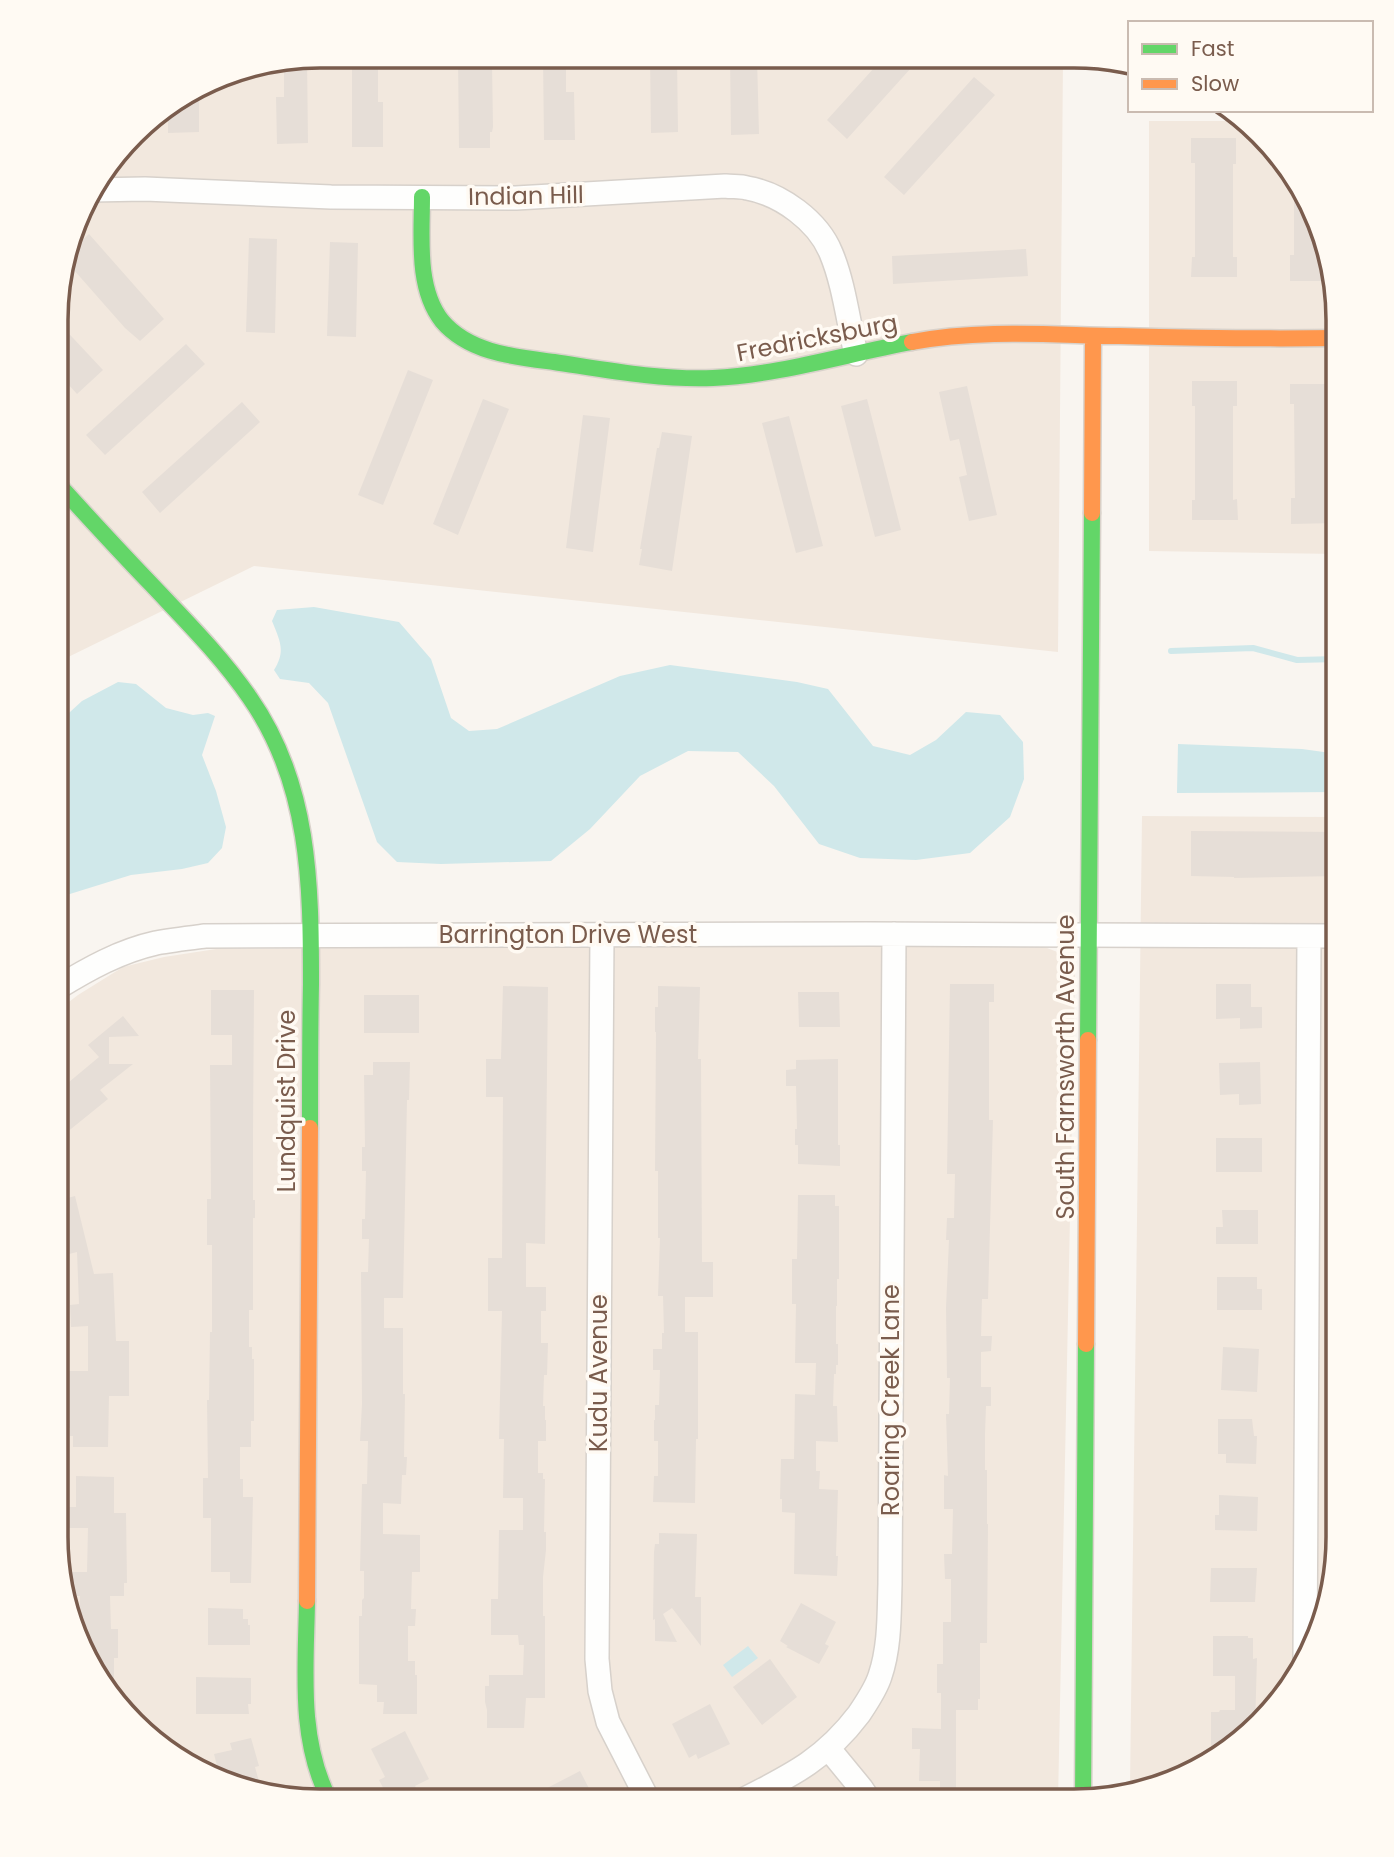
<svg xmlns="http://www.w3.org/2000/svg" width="1394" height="1857" viewBox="0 0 1394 1857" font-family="Poppins,sans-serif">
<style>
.residential{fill:#f2e8de}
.water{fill:#d0e8ea}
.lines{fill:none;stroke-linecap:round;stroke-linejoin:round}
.stream{stroke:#d0e8ea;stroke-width:6}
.building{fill:#e6ded7}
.street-casing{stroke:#d7d1cb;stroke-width:26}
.fast-casing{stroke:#d9d2cb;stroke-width:19}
.slow-casing{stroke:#d9d2cb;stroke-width:19}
.street{stroke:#fefefd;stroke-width:23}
.fast{stroke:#63d668;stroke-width:16}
.slow{stroke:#ff974d;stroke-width:16}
.labels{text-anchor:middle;stroke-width:7;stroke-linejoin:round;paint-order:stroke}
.street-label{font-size:24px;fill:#7a5c4d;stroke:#fffaf3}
.rim{fill:none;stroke:#7a5c4d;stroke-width:3.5}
</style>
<rect width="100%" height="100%" fill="#f9f5f0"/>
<path class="residential" d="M320,56l743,2 -5,594 -804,-86 -196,96v-377l33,-97 55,-67 89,-51z
M1149,121h94l68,82 27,116v235l-189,-3z
M1142,816l196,1 -1,738 -13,67 -31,62 -45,52 -57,38 -61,14z
M1034,943l26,10 15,21 -17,827 -772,-2 -113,-43 -52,-45 -38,-57 -27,-116 1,-527 21,-16 45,-28 41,-10 52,-8z"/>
<path class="water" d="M314,607l85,15 32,37 20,59 18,13 28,-2 123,-53 50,-11 127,17 31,7 45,57 37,9 26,-15 30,-28 34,3 23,27 1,37 -14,38 -40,36 -54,7 -56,-2 -41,-14 -45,-58 -36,-34 -50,-1 -48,25 -50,53 -39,32 -110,3 -44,-2 -20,-20 -49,-139 -19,-20 -29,-4 -6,-9c12,-19 6,-29 -2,-49l5,-11z
M118,682l18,2 30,24 27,7 15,-2 7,3 -13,39 14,36 10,36 -4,21 -14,15 -26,6 -51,6 -74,23 1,-175 24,-22z
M1178,744l124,5 36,5v38l-161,1z
M748,1646l10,12 -26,19 -9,-12z"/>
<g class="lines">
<path class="stream" d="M1171,651l82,-3 44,12 41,-1"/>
</g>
<path class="building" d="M352,56h26v46h5v45h-31z
M458,56l32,1v7h2l1,63 -1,5h-2v16h-31z
M543,57h23v35h8l1,48h-31z
M650,57h27l1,75 -27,1z
M730,57h27l2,77 -28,1z
M307,58l1,85 -31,1 -1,-47h8v-35z
M883,58h37l-73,81 -20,-19z
M974,77l21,18 -91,100 -20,-18z
M199,91v41l-31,1v-24z
M1191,138h45v26h-3v93h4v20h-46l1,-20h3v-94h-4z
M1294,183l17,20 18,78h-39v-26h4z
M89,234l75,85 -24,22 -15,-13 -59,-67 4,-10z
M249,238l28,1 -2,94 -29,-1z
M330,242l28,1 -2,94 -29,-1z
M1026,249l2,27 -135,8 -1,-28z
M58,322l45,48 -26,24 -19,-21z
M186,344l19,20 -100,91 -19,-20z
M408,370l25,10 -50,125 -25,-10z
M1192,381h45v25h-4v94l4,-1 1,21h-46v-20h3v-94h-3z
M1290,384h46v20h-4v94h4v25l-45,1v-26h4l-1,-94h-4z
M967,386l30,129 -28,6 -10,-44 8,-2 -8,-36 -9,2 -11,-49z
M483,399l26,10 -51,126 -25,-11z
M867,399l34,131 -26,7 -34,-131z
M242,402l18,20 -100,91 -18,-21z
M583,415l27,3 -17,134 -27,-4z
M789,416l34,130 -27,7 -34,-130z
M662,432l30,4 -20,135 -33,-6 3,-16h-2l17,-101h2z
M1191,831l147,1v44l-104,2v-1l-43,-1z
M950,984h44v18h-5v118h4l-5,179h-6l-1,37h11l-1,15 -10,1v35h10v19h-5l-1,28v36h2v54h1l-1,119h-7v56h-2v11h-22v91h-16v-20h-21l1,-32h-8v-21l29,1v-36h-4v-29h6v-42h8v-43h-6l-1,-25h8l1,-45h-9v-34l4,1 -2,-62h3l1,-36h-3l-1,-70 3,-68h-3l1,-22h7l1,-44h-8z
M1216,984h35v23h11v21l-22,1v-11l-24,1z
M503,986l45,1 -3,257 -19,-1v44h20v24h-5v32h7l-1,32h-3l-1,31h2v14h1v21h-8v32h5v6h2l-1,53h2v18l-3,27v39h2v82h-19l-2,30h-37v-18l-2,-8v-16h4v-11h34l1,-30h-5l-1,-10h-27v-36h7l1,-69h24v-32h-20l1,-59h-5l3,-128h-14v-53h14l1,-161h-17v-38h15z
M658,986l42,1 -2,72h3l1,203h11v35h-28v35h13v107h-2l-1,64 -42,-1 1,-26h4v-35h-4v-21h1v-15h4l1,-35h-7v-21h9v-16h2l-1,-37h-5l2,-58h-2v-67h-3l1,-139h-1v-25h3z
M211,990h43l-1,143v67h2v18h-2v92h-4v37h3v12h2v62h-3v26h-11v32h3v18h10l-2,86h-21v-11h-19v-54h-8v-40h5l-1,-78h2l1,-68h2v-87h-5v-46h4l-1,-134h22v-30h-21z
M798,992h41l1,35h-41z
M364,995h55v38h-55z
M123,1016l16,20 -30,1v27h24l-33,26 8,9 -42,34 -9,-11v-30l42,-35 -11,-12z
M838,1059v86h2v21l-42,-2v-19h-3v-16h2l-1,-43h-10v-16l10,-1v-9z
M373,1062h37l-1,38h-2l-4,198h-19v30h19v66h2l-1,63h3l-1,18h-4l-1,29 -18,-1v31l37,1v37h-8l-1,37h5l-1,17h-7v35h7v14h2v39h-34l1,-12h-7v-17l-18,-1v-68h3v-16l2,-2v-27h-4l2,-87h5l1,-43h-8l2,-37 -1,-132h7l1,-33h-7v-20h3l1,-48h-4v-24h3l-1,-72h9z
M1260,1062l1,42 -22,1v-11l-19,1 -1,-32z
M1216,1138h46v34h-46z
M798,1195h37v11h4v73h-2v27h-1v38h2v21h-2v9h-2l-1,32h4l1,36 -22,-1v30h4l-1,18 19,1 -2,66h2l-1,20 -43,-2 1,-61 -13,-1v-13h-2l1,-40h13l1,-65 20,1 1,-32h-21l1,-59h-4v-45h5z
M75,1196l19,78 19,-1 3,68h13v55h-20l-1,51h-35v-11h-3v-8h-2v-57h20v-45l-17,1 -1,-22 9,-1 -2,-52 -16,4 -4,-16v-39z
M1222,1210h36v34h-42v-17h7z
M1217,1277h40v12h5v21h-45z
M1223,1347l36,2 -2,43 -36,-2z
M1218,1419h34l2,17h3l-1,28 -30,-1v-9h-8z
M76,1476l38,1v36h12l1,70h-3v13h-14l1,33h7v29h-4v42l-31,-46 -3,-15v-43h-10l-2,-7v-17h19l1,-44h-20l1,-21h7z
M1219,1495l39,2 -1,34 -42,-1v-15h4z
M659,1533l38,1 -2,63h6v49l-29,-38 -9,6 14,28 -22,-1v-22l-2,1 1,-68 1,-8h4z
M1211,1568h46l-2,34h-45z
M801,1603l35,19 -11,22 4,2 -10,18 -33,-17 2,-1 -8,-5z
M208,1608l35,1v10h5v6h2v20h-42z
M1213,1636h35v2h5v21l4,-1 -2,69 -7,9 -15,10h-22v-34h8l1,-2h15v-34h-22z
M770,1659l27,38 -35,28 -29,-38z
M196,1677l55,1v26h-3l1,10h-53z
M710,1704l20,40 -32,15 -2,-5 -7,4 -17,-34z
M405,1731l24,48 -14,7 5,9 -9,4h-22l-10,-19 6,-3 -14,-28z
M251,1738l8,28 -4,1 6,22 -42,-15 -5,-20 18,-4 -2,-7z
M580,1771l15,29 -69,-1z"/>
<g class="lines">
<g class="street-casing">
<path id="street" d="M91,190l54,-1 186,8 185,1 209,-12c8,1 15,0 22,2 34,6 71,33 84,65 13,31 17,68 25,101
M602,934l-5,725 3,32 8,31 40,78
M57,988c31,-19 63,-37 99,-45 16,-3 33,-5 49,-7l664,-2 469,2
M1305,1660l4,-724
M829,1749l32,39 8,12
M743,1800c49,-25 82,-41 116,-86 8,-12 17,-25 21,-38 10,-29 9,-62 10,-92l4,-650"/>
</g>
<g class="fast-casing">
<path id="fast" d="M422,197c0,39 -6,91 20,124 27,32 73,36 112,41 53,8 105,18 159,16 67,-3 133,-24 199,-36
M58,484c31,34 62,68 94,101 34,36 70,72 98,113 60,86 61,186 61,286 -1,48 -1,96 -1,144
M1088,1040l4,-527
M307,1601c-1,67 -9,137 22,198
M1083,1799l3,-455"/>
</g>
<g class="slow-casing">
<path id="slow" d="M912,342c69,-13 138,-7 207,-6 73,2 146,3 219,2
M1092,513l1,-177
M1086,1344l2,-304
M307,1601l3,-473"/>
</g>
<use href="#street" class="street"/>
<use href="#fast" class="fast"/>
<use href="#slow" class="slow"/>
</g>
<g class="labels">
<g class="street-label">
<text transform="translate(526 196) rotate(-1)" y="8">Indian Hill</text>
<text transform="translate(817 338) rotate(-11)" y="8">Fredricksburg</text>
<text x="568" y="943">Barrington Drive West</text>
<text transform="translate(1066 1067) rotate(-90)" y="8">South Farnsworth Avenue</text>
<text transform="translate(287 1101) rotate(-90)" y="8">Lundquist Drive</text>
<text transform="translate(599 1373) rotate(-90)" y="8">Kudu Avenue</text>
<text transform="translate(891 1400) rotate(-90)" y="8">Roaring Creek Lane</text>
</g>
</g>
<path d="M0 0H1394V1857H0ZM320 68H1074A252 252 0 0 1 1326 320V1537A252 252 0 0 1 1074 1789H320A252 252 0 0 1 68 1537V320A252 252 0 0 1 320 68Z" fill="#fffaf3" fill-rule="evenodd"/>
<path class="rim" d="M320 68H1074A252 252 0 0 1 1326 320V1537A252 252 0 0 1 1074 1789H320A252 252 0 0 1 68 1537V320A252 252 0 0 1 320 68Z"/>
<rect x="1128" y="21" width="245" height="91" fill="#fffaf3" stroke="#cabbb1" stroke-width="2"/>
<rect x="1142" y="44" width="35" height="10" fill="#63d668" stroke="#cabbb1" stroke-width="2"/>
<text x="1191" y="56" font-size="21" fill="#7a5c4d">Fast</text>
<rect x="1142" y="79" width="35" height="10" fill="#ff974d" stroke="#cabbb1" stroke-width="2"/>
<text x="1191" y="91" font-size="21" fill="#7a5c4d">Slow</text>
</svg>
